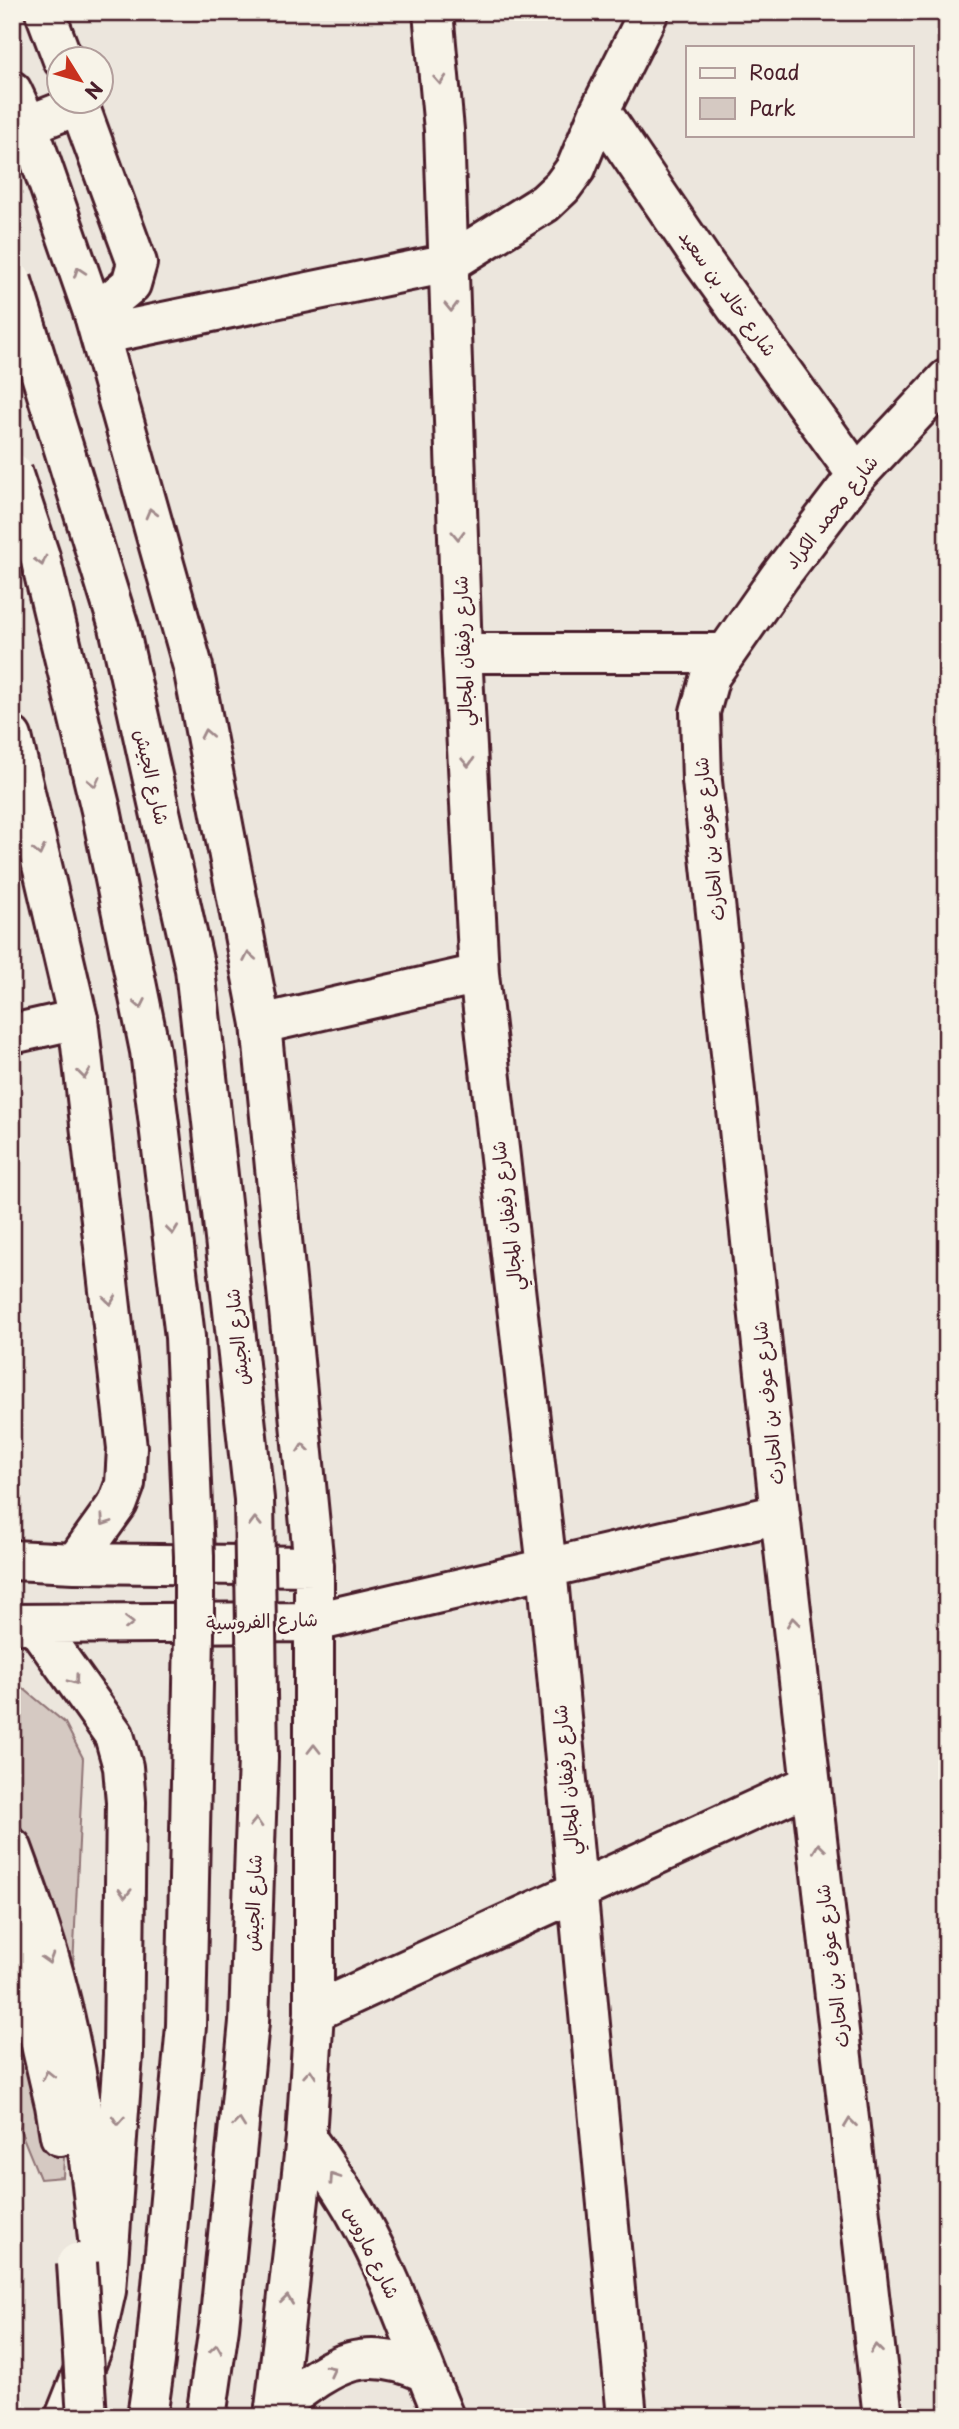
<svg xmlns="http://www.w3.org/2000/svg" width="959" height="2429" viewBox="0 0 959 2429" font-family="'Playpen Sans','Playpen Sans Arabic',sans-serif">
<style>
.green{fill:#d5c9c2;stroke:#907476;stroke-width:2}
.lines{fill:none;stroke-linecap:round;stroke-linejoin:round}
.minor-casing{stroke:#4a1f2b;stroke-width:44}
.major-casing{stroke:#4a1f2b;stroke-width:44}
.minor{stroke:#f7f3e8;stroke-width:38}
.major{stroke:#f7f3e8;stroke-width:38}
.minor-bridge-casing{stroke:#4a1f2b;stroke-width:44;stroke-linecap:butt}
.highway-bridge-casing{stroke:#4a1f2b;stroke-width:44;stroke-linecap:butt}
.minor-bridge{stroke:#f7f3e8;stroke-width:38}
.highway-bridge{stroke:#f7f3e8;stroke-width:38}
.oneway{stroke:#a0898a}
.labels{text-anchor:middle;stroke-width:5;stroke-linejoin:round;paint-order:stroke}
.street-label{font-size:19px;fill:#4a1f2b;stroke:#f7f3e8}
</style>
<rect width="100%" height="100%" fill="#ece6dd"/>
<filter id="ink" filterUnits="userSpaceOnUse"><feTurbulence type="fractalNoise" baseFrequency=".0143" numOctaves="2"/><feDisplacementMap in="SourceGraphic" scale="14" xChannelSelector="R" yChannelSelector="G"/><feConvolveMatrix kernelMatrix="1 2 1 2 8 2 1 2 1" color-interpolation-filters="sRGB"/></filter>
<g filter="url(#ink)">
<path class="green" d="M12,1685l12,4 41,34 18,35 -20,419 -23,2 -28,-69z"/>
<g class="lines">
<g class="minor-casing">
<path id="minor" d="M45,12l18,48
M433,12l11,118 18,523 17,321 68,594 80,849
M78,102l59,161 -6,21 -37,31
M600,110l104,153 153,212
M100,335l349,-72 96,-60 17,-16 14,-19 24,-58 49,-98
M462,653h262
M261,1024l218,-50
M12,1034l66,-15
M315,1622l465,-108
M12,1848c17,46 34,94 46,142 22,84 32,172 41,258
M15,1932l40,173 5,31
M314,2012l497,-228
M306,2138c19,27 38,53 53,81 35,62 57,132 85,198
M275,2408c54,-39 82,-67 150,-36
M883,2417l-103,-903 -78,-733 -2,-69 10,-36 70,-100 77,-101 90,-96"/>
</g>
<g class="major-casing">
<path id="major" d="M12,91l16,34 66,190 99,352 68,357 53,542v446l-8,126 -32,279
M28,125l51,-20
M12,737l66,282 49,429 -2,36 -7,19 -43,60
M12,1560l63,3 239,3
M14,1624l301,-2
M35,1624l79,111 9,32 3,35 -3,252 -17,237 -12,53 -29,73"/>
</g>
<use href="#minor" class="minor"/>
<use href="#major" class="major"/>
<g class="minor-bridge-casing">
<path id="minor-bridge" d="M77,2263l10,154"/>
</g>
<g class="highway-bridge-casing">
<path id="highway-bridge" d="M12,281l107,346 76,342 59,530 4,259 -9,264 -30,305 -13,90
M12,472l28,85 61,253 49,241 35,286 9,219v79l-8,391 -31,335 -8,56"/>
</g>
<use href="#minor-bridge" class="minor-bridge"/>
<use href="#highway-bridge" class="highway-bridge"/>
</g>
<defs><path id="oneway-chevron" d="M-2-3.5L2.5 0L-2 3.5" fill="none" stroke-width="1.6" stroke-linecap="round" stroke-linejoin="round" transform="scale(1.75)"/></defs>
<g class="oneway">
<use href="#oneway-chevron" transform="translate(440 80) rotate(86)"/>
<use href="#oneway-chevron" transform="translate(79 272) rotate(-109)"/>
<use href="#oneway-chevron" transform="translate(451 307) rotate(88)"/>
<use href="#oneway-chevron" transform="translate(151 513) rotate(-105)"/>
<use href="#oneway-chevron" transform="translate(458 535) rotate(88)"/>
<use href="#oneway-chevron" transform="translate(41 561) rotate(75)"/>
<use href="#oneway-chevron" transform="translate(206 734) rotate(-101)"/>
<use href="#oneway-chevron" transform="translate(468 762) rotate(87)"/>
<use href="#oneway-chevron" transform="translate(94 782) rotate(76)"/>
<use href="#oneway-chevron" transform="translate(39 851) rotate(77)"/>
<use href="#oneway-chevron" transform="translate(249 957) rotate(-101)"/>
<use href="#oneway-chevron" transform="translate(140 1004) rotate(79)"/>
<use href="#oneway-chevron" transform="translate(84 1074) rotate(83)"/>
<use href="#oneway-chevron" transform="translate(172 1230) rotate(83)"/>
<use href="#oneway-chevron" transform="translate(110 1300) rotate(83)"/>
<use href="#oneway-chevron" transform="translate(303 1448) rotate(-96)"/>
<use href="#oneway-chevron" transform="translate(105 1521) rotate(124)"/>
<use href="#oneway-chevron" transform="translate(255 1522) rotate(-91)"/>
<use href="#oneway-chevron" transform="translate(793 1622) rotate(-97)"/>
<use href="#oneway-chevron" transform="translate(129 1623)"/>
<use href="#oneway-chevron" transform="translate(74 1680) rotate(54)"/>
<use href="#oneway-chevron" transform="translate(314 1749) rotate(-90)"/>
<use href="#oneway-chevron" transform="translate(256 1823) rotate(-88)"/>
<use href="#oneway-chevron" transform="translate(819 1848) rotate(-97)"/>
<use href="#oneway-chevron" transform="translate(125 1893) rotate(91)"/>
<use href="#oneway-chevron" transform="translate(48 1959) rotate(73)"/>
<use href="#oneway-chevron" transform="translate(310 2074) rotate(-86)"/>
<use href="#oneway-chevron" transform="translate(48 2075) rotate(-103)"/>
<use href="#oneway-chevron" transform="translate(118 2120) rotate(94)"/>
<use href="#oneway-chevron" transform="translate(239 2123) rotate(-84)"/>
<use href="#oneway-chevron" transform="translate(850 2123) rotate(-97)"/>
<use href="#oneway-chevron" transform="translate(334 2178) rotate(-124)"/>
<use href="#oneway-chevron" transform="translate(287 2300) rotate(-83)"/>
<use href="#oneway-chevron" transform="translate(216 2349) rotate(-82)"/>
<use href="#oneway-chevron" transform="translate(876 2349) rotate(-97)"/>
<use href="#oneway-chevron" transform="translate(331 2370) rotate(-27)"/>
</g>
</g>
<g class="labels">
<g class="street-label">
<text transform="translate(728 293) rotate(54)" y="7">شارع خالد بن سعيد</text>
<text transform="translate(831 512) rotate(-52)" y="7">شارع محمد الكراد</text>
<text transform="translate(463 651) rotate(-92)" y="7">شارع رفيفان المجالي</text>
<text transform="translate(152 777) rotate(77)" y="7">شارع الجيش</text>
<text transform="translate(709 839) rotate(-96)" y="7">شارع عوف بن الحارث</text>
<text transform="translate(507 1216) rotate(-97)" y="7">شارع رفيفان المجالي</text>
<text transform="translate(237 1337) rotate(-96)" y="7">شارع الجيش</text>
<text transform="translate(768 1403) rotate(-96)" y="7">شارع عوف بن الحارث</text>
<text transform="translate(262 1621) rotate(-2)" y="7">شارع الفروسية</text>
<text transform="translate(566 1780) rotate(-95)" y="7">شارع رفيفان المجالي</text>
<text transform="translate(253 1903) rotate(-88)" y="7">شارع الجيش</text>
<text transform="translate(832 1966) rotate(-97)" y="7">شارع عوف بن الحارث</text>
<text transform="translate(372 2252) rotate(64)" y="7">شارع ماروس</text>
</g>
</g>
<rect width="959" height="2429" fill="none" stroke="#f7f3e8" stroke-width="42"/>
<rect x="21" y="21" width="917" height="2387" fill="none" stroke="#4a1f2b" stroke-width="2.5" filter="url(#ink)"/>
<rect x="686" y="46" width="228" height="91" fill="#f7f3e8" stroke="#b29e9c" stroke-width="2"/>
<rect x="700" y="68" width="35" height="10" fill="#f7f3e8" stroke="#b29e9c" stroke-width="2"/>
<text x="749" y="80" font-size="21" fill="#4a1f2b">Road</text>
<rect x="700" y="98" width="35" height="21" fill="#d5c9c2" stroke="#b29e9c" stroke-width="2"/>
<text x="749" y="116" font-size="21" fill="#4a1f2b">Park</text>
<g transform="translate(80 80) rotate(127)"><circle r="33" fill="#f7f3e8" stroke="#b29e9c" stroke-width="2"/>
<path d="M0-5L12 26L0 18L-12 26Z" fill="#c8321e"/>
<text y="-10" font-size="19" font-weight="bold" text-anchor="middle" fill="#4a1f2b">N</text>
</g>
</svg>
